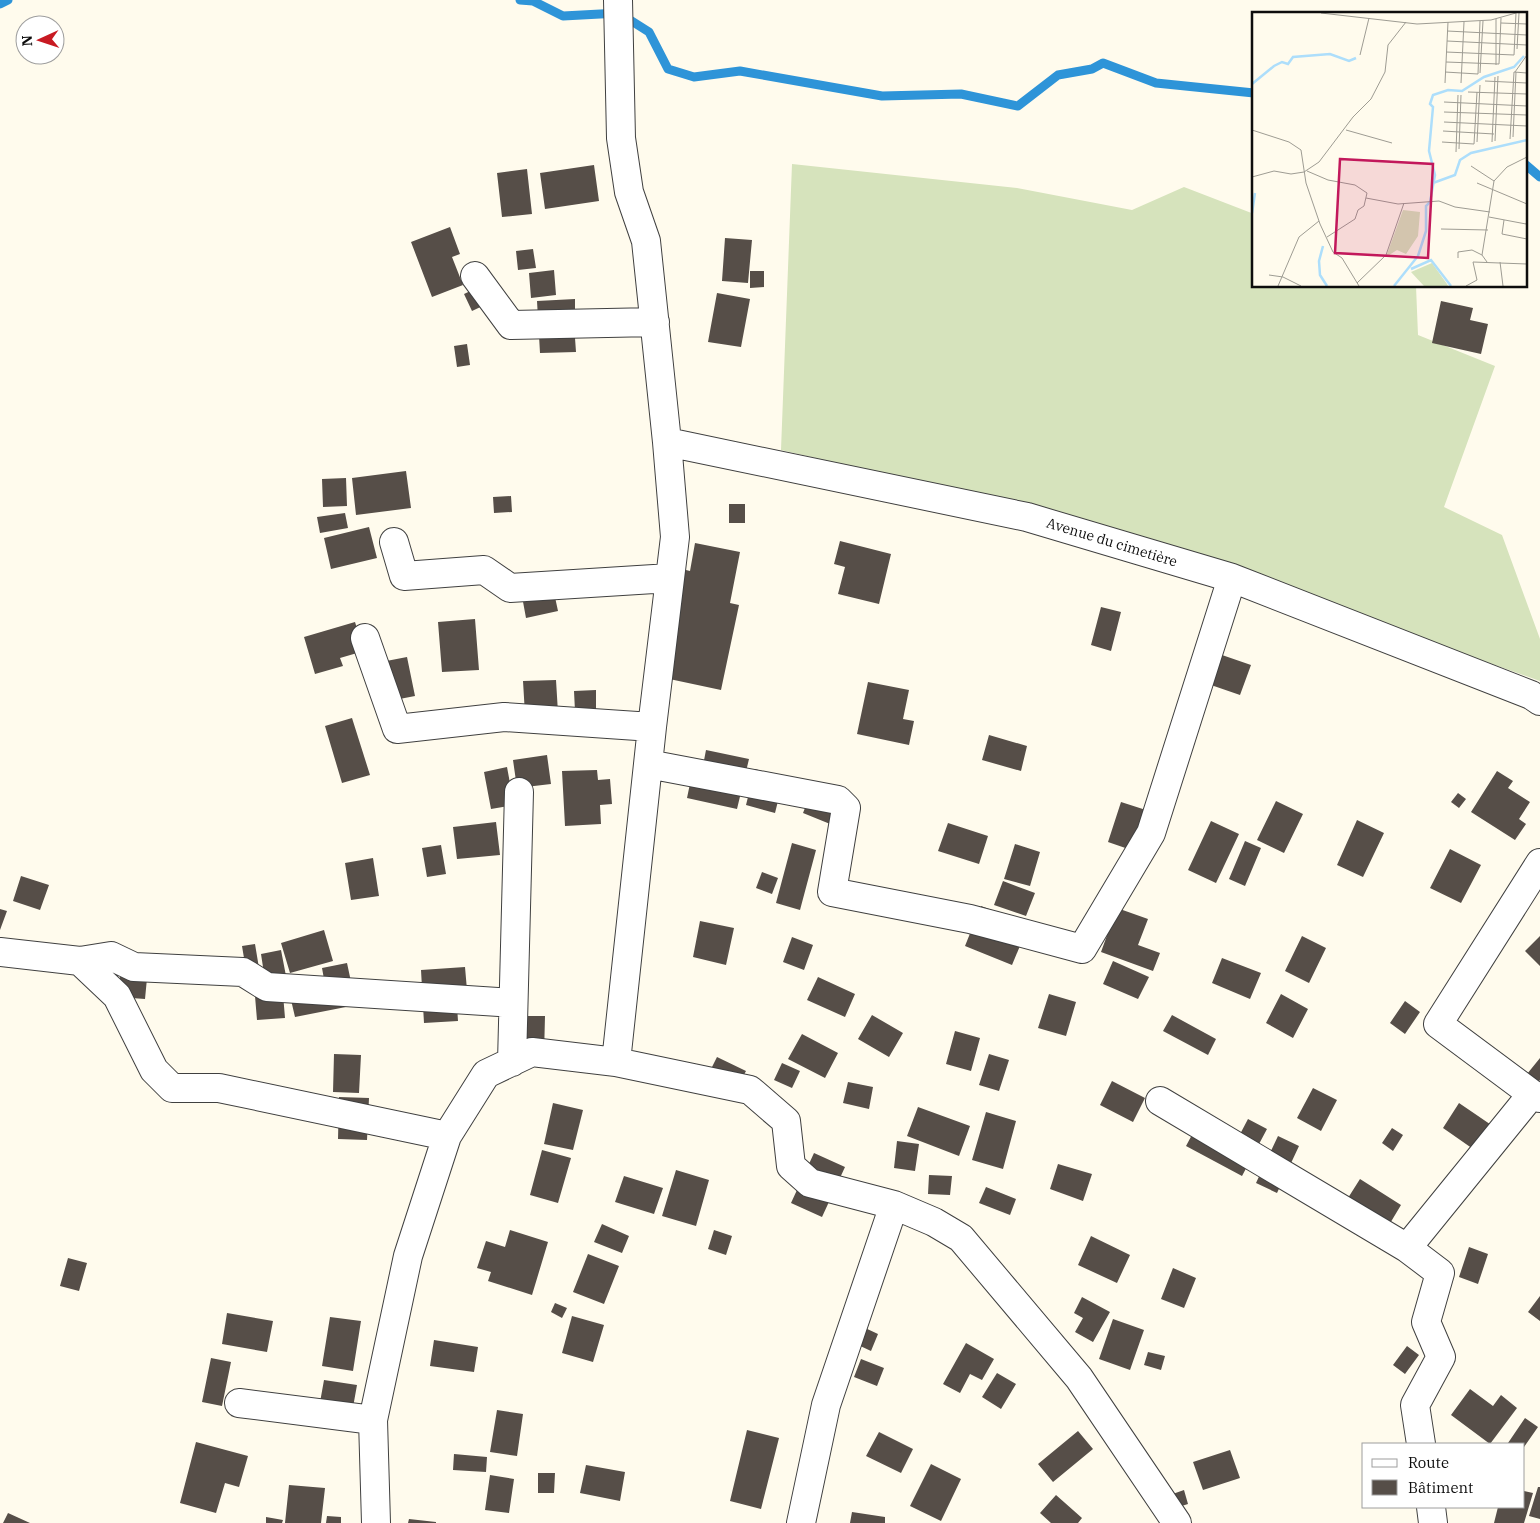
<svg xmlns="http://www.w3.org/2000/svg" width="1540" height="1523" viewBox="0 0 1540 1523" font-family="'IBM Plex Serif',serif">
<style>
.cemetery{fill:#d6e3bc}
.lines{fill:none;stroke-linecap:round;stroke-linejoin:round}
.stream{stroke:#2e94d8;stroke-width:9}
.building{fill:#564e48}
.minor-casing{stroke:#404040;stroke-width:30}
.minor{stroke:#fff;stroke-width:28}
.labels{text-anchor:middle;stroke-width:5;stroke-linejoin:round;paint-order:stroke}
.street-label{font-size:14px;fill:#0d0d0d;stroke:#fff}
.inset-river{fill:none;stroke:#addefb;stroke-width:2.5}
.inset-road{fill:none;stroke:#9e9c93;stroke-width:1}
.view{fill:#c2185b;fill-opacity:0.15;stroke:#c2185b;stroke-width:2.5}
.inset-edge{fill:none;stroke:#0d0d0d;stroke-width:2.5}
</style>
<rect width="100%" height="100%" fill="#fffbed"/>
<path class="cemetery" d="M792,164l225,24 115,22 52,-23 70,27v72h162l2,49 77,31 -51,141 58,28 38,104v42l-449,-159 -310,-72z"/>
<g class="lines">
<path class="stream" d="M520,0l13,1 30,15 56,-3 30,19 19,37 26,8 46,-6 142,25 79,-2 57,12 40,-31 34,-6 11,-6 53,20 98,10
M0,4l8,-4
M1526,165l14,12"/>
</g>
<path class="building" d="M594,165l5,36 -54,8 -5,-36z
M527,169l5,45 -30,3 -5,-44z
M450,227l10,27 -8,3 11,28 -31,12 -21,-55z
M725,238l27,2 -4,43 -26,-2z
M533,249l3,19 -18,2 -2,-19z
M554,270l2,25 -25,3 -2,-25z
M750,271h14v16l-14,1z
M483,285l8,17 -19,9 -8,-17z
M717,293l33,6 -9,48 -33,-5z
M575,299v15l16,23 -16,1 1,14 -36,1 -3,-52z
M1441,301l32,7 -3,12 18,4 -7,30 -49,-11z
M467,344l3,21 -13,2 -3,-21z
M406,471l5,37 -55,7 -4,-37z
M346,478l1,28 -24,1 -1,-28z
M511,496l1,16 -18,1 -1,-16z
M729,504h16v19h-16z
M345,513l3,15 -28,5 -3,-16z
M369,527l8,31 -46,11 -7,-31z
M840,541l51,13 -12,50 -41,-10 7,-27 -11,-3z
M695,543l45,9 -10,51 9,2 -18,85 -61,-13 22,-108 8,2z
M550,574l8,37 -32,7 -7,-38z
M1101,607l20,5 -10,39 -20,-6z
M475,619l4,51 -37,2 -4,-50z
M355,622l9,29 -24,7 3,8 -28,8 -11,-37z
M1222,655l29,10 -11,30 -29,-10z
M407,657l8,39 -31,6 -8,-39z
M556,680l3,49 -33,2 -3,-50z
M868,682l41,8 -6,29 11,2 -5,24 -52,-11z
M596,690v20l-21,1 -1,-20z
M352,718l18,57 -28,8 -17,-57z
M989,735l38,11 -6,25 -39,-11z
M706,750l43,9 -12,50 -50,-11 5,-24 9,2z
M547,755l4,29 -34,4 -4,-28z
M507,767l7,38 -23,4 -7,-37z
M755,769l29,8 -9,36 -29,-8z
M597,770l1,10 12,-1 2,25 -12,1 1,19 -36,2 -3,-55z
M1497,771l16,10 -5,7 22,14 -11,17 7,5 -11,16 -44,-28z
M1458,793l8,6 -7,9 -8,-6z
M810,795l37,15 -7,18 -37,-15z
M1276,801l27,13 -19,39 -27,-13z
M1121,802l28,9 -12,41 -29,-10z
M1357,820l27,13 -21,44 -26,-12z
M1211,821l28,13 -23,49 -28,-13z
M496,822l4,33 -43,4 -4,-32z
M948,823l40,13 -9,28 -41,-13z
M1245,841l16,7 -16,38 -16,-7z
M792,843l24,7 -16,60 -24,-7z
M1015,844l25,8 -10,34 -26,-7z
M441,845l5,29 -19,3 -5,-29z
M1450,849l31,16 -20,38 -31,-15z
M373,858l6,38 -28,4 -6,-37z
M762,872l16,6 -6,16 -16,-6z
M21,876l28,9 -9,25 -27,-9z
M1003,881l32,12 -9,23 -32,-11z
M981,906l32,12 9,23 -10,24 -47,-19z
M1117,908l31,11 -10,26 22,8 -7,18 -52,-19z
M0,909l7,2 -7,19z
M700,921l34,7 -8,37 -33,-8z
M324,930l9,31 -43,12 -9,-30z
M1302,936l24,12 -17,35 -24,-12z
M1540,936v30l-15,-15z
M792,937l21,8 -9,25 -21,-8z
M255,944l5,30 -13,2 -5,-30z
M281,950l5,26 -21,4 -4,-26z
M1222,958l39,15 -11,26 -38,-16z
M1113,961l36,16 -11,22 -35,-15z
M347,963l9,42 -61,12 -7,-30 36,-8 -2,-11z
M121,966l27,2 -3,31 -27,-2z
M465,967l2,23h-11l2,31 -34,2 -3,-53z
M818,977l37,17 -10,23 -38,-17z
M282,982l3,36 -28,2 -3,-36z
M1049,994l27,8 -10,34 -28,-8z
M1281,994l27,15 -15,29 -27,-15z
M1405,1001l15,11 -15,22 -15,-11z
M872,1015l31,18 -14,24 -31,-18z
M1172,1015l44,24 -8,16 -45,-24z
M520,1016h25l-1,39h-25z
M955,1031l25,7 -9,33 -25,-7z
M802,1034l36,19 -13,25 -37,-19z
M334,1054l27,1 -2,38 -26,-1z
M989,1054l20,6 -10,31 -20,-6z
M717,1057l29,14 -15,28 -28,-14z
M1540,1058v22l-6,7 -11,-8z
M782,1063l18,8 -8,17 -18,-8z
M1112,1081l33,17 -12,24 -33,-17z
M848,1082l25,5 -4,22 -26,-6z
M1313,1088l24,12 -16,31 -24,-13z
M339,1097l30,1 -2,42 -29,-1z
M553,1103l30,7 -10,40 -29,-6z
M1459,1103l44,30 -17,25 -43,-30z
M918,1107l52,19 -11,30 -52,-20z
M986,1112l30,9 -13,48 -31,-9z
M1201,1118l37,20 10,-19 19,10 -25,47 -56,-30z
M1392,1128l11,7 -10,16 -11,-8z
M1278,1136l21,10 -22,47 -21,-10z
M897,1141l22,3 -4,27 -21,-3z
M542,1150l29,8 -13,45 -28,-8z
M814,1153l31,14 -23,50 -31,-14z
M1058,1164l34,10 -9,27 -33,-12z
M676,1170l33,10 -13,46 -34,-10z
M929,1175l23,1 -2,19 -22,-1z
M624,1176l39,12 -9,26 -39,-12z
M1360,1179l41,26 -18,30 -42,-26z
M986,1187l30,12 -6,16 -31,-12z
M602,1224l27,12 -7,17 -28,-11z
M510,1230l38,12 -16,53 -44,-14 3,-9 -14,-4 9,-27 19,6z
M714,1230l18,6 -6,19 -18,-6z
M1091,1236l39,19 -13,28 -39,-18z
M1469,1247l19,7 -10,30 -19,-7z
M588,1254l31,12 -15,38 -31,-12z
M68,1258l19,5 -8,28 -19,-5z
M1173,1268l23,10 -12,30 -23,-9z
M1540,1296v25l-12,-9z
M1082,1297l28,15 -17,30 -18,-10 8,-14 -9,-5z
M555,1303l12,5 -5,10 -11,-6z
M227,1313l46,8 -6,31 -45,-8z
M572,1316l32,9 -11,37 -31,-9z
M330,1317l31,4 -8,50 -31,-5z
M1113,1319l31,11 -14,40 -31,-11z
M863,1327l15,7 -7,17 -15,-7z
M434,1340l44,7 -4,25 -44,-6z
M966,1343l28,16 -12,21 -12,-6 -10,19 -17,-9z
M1407,1346l12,9 -14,19 -12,-9z
M1148,1352l17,4 -4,14 -17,-5z
M211,1358l20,4 -9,44 -20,-4z
M861,1359l23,9 -7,18 -23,-9z
M997,1373l19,11 -15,25 -19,-12z
M324,1380l33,5 -7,39 -33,-5z
M1470,1389l23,17 8,-11 16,13 -27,36 -39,-29z
M497,1410l26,4 -6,42 -27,-4z
M1525,1418l13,9 -14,20v-3h-15l-1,-1z
M747,1430l32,8 -18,71 -31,-8z
M1078,1431l15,18 -40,33 -15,-18z
M879,1432l34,17 -12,24 -35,-17z
M196,1442l52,14 -9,31 -14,-4 -9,30 -36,-10z
M1230,1450l10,28 -37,12 -10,-28z
M454,1454l33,3 -1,15 -33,-2z
M931,1464l30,15 -20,42 -31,-15z
M586,1465l39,7 -5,29 -40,-8z
M538,1473h17l-1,20h-16z
M490,1475l24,4 -5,34 -24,-3z
M289,1485l36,3 -4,35h-36z
M1538,1487h2v32l-11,-3z
M1184,1490l4,14 -16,5 -5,-13z
M1524,1491l9,2 -9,30h-30l4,-16h26z
M1056,1495l26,23 -4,5h-27l-11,-10z
M852,1512l33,5v6h-35z
M8,1513l22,10h-27z
M327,1516l14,1v6h-15z
M266,1517l17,3 -1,3h-16z
M409,1519l27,3v1h-28z"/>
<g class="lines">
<g class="minor-casing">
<path id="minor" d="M475,276l36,49 144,-3
M667,442l360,75 205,61 299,117 9,6
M394,542l10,34 80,-6 26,18 160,-10
M365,638l32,91 107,-12 148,10
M648,764l190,36 8,8 -14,84 138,27 112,30 69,-116 81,-255
M0,952l80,9 37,35 37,74 18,18h47l228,48
M80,961l31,-5 23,11 109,5 24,15 246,16
M512,1062l7,-270
M616,1062l36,-335 23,-190 -8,-95 -21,-201 -17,-49 -8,-54 -3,-138
M1532,1094l-94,-70 102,-161
M1160,1101l247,147 125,-154 8,4
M1407,1248l33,25 -14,49 15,35 -26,48 6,39
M239,1403l134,17
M1431,1507l2,16
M376,1523l-3,-103 35,-164 39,-120 39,-62 46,-22 84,10 134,28 36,31 5,45 19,17 84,22 40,17 27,16 118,140 98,145
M801,1523l25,-118 68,-200"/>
</g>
<use href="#minor" class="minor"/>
</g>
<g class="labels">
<g class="street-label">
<text transform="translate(1112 542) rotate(17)" y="5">Avenue du cimetière</text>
</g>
</g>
<g transform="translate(1252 12)">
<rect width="275" height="275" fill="#fffbed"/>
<path d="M151,198l17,2 -2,24 -12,18 -9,-4 -11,7zM180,251l15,21 1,2h-24l-13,-14z" fill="#d6e3bc"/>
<path class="inset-river" d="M0,72l22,-18 8,-4 6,2 5,-7 37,-3 19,7 7,-3M181,171l22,-8 5,-15 11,-7 56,-13M0,201l3,-20M71,234l-4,15 1,14 7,11M159,257l20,-9 20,26M142,274l24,-30 8,-25v-25l4,-4 5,-27 -6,-24 4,-44 -3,-3 3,-9 15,-5 14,1 22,-14 30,-10 10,-11"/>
<path class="inset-road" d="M69,1l96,11 74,-4 25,-7M249,11l26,1M195,19l80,4M195,29l80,4M265,37l2,-36M194,40l68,3 2,-42M108,43l9,-37M194,50l53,2 2,-46M244,53v-46M193,60l33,2 2,-53M263,60l12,-17M228,61l3,-52M233,69l42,2M193,71l3,-61M209,71l3,-61M216,80l59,2M192,90l83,4M192,100l83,3M192,110l83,4M0,118l37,12 12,8 5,33 14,41 13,28 9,6 17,28M94,118l46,13M191,119l51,3M261,125l3,-65M258,127l4,-67 13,1M243,129l3,-65M190,130l32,2 3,-52M225,130l3,-57M240,130l3,-65M207,137l2,-54M204,140l2,-57M219,154l23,15M55,159l21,9 27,5 12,8 -3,13 -6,4 -3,9 -28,18M0,165l22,-6 17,3 13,-2 15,-10 34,-45 18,-18 14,-27 3,-27 18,-23M225,171l50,21M114,186l32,6 41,-3 16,6 35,5M237,205l37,7 1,-3M252,208l-2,14 25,5M189,217l47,1M206,246v-6l14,-2 10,5M235,250l-5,-7 12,-74 13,-14 20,-10M248,250l3,24M17,263l14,2 18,9M105,271l29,-28 18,-52M26,274l21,-49 20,-16M214,274l11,-6 -4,-18 54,2"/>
<path class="view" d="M88,147l93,5 -5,94 -93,-5z"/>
<rect width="275" height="275" class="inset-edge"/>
</g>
<rect x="1362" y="1443" width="162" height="65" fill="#ffffff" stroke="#9e9e9e"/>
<rect x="1372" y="1459" width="25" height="8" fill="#ffffff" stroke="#9e9e9e"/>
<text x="1408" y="1468" font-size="15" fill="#0d0d0d">Route</text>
<rect x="1372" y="1480" width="25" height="15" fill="#564e48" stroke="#9e9e9e"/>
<text x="1408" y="1493" font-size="15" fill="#0d0d0d">Bâtiment</text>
<g transform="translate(40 40) rotate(267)"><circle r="24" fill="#ffffff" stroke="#9e9e9e"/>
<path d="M0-4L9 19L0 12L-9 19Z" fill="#c81a22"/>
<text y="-8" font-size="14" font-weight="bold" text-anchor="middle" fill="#0d0d0d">N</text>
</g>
</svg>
